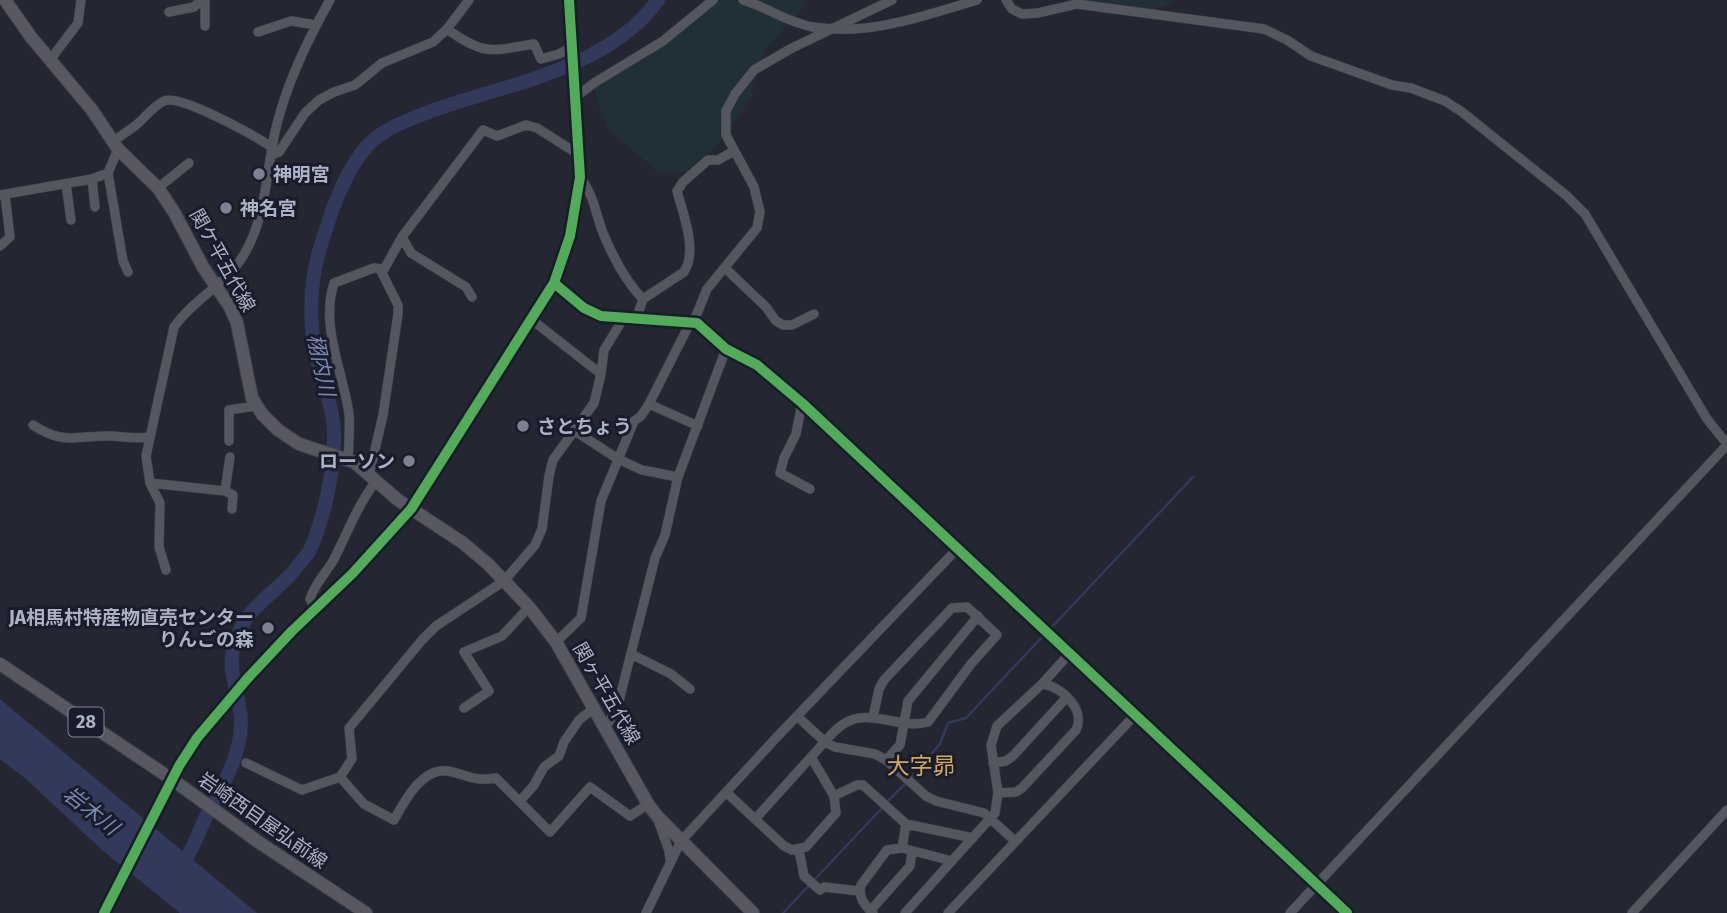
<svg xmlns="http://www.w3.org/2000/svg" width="1727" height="913" viewBox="0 0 1727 913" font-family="'Fira Sans','Noto Sans JP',sans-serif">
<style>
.green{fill:#212f36}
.water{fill:#32395a}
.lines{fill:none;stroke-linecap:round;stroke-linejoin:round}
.stream{stroke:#32395a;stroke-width:2.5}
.river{stroke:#32395a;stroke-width:14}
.minor-casing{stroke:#40424a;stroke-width:10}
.major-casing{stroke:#41444e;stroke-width:14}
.minor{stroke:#545660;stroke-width:9}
.major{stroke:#575862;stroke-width:12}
.cycleway-casing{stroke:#181c2b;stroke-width:15}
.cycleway{stroke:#51ab58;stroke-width:10}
.poi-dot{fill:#7d8191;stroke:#181c2b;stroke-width:2.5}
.labels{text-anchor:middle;stroke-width:6;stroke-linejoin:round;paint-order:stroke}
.shield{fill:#181c2b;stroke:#808496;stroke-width:2}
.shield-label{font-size:18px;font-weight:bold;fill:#adb1c4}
.poi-label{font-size:19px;font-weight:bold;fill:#adb1c4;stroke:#181c2b;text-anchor:start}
.street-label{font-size:19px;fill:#adb1c4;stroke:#181c2b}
.water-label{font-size:21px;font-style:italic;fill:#7c87b1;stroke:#181c2b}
.quarter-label{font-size:23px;fill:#d2a859;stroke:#181c2b}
</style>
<rect width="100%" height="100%" fill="#242731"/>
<path class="green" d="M719,0h82l4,6 -39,42 -12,31 -2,18 -30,43 -35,32 -28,1 -50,-43 -11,-26 -4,-17z
M1079,0h100l-34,14z"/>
<path class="water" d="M0,699l257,214h-77l-78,-63 -76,-71 -26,-20z"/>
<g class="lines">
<path class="stream" d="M1051,628l142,-151
M911,777l29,-33 8,-21 18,-5 78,-83
M887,802l20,-20
M783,913l100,-106"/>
<path class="river" d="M175,868c16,-9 21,-31 29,-47 15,-31 37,-62 37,-98 0,-26 -15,-52 -7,-78 11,-38 35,-46 59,-73 5,-7 13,-15 17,-22 13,-29 24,-77 24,-109 1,-27 -9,-52 -16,-77 -10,-39 -9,-84 4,-122 9,-30 20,-62 38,-87 16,-24 45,-34 71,-44 75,-27 178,-42 227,-111"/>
<g class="minor-casing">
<path id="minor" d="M205,0v26
M743,0c23,7 46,23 70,27 56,9 111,-11 164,-27
M1006,0l6,9 10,5 16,-1 39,-9 187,25 23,11 24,16 81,29 19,3 34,13 17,11 105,84 18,18 122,205 20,25
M169,12l25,-5 7,-7
M447,29c37,27 44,22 87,15l7,15 18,-5 13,-7
M258,32l33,-11 25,4
M50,60l28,-37 3,-23
M577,96l17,-13 69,-42 50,-41
M113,142c7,-6 15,-11 22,-16 10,-8 18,-20 29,-25 17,-7 93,36 109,47
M272,155l7,-3 26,-39 14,-13 15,-8 21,-7 27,-22 51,-21 14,-13 22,-29
M108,173l15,88 5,11
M580,177c14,18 15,35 23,56 10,24 22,48 40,66l-6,18
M92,179l3,28
M66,184l5,36
M158,188l31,-25
M0,195l92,-16 16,-6 10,-24
M402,237l9,16 55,34 6,10
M0,246l10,-9 -5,-42
M725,268l41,39 10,14 7,4h9l22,-11
M554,283l30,25 17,8 96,7 29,26 31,16 45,38 545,510
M643,299l41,-27c14,-22 -1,-58 -7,-81l6,-9 25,-22h10l16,-9
M532,320l69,54
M802,403l-6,31 -12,24 -4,15 30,16
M649,404l49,22
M33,425c31,21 46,10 79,11 13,1 24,3 38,1
M575,431l43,28 24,11 36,7
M229,441v-31l27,-4
M230,457l-5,34 8,4 -1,14
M348,458c1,-14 2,-29 1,-44 -6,-43 -29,-88 -15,-131l40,-15 9,1
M369,475l14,-60 15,-101v-9l-16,-32 20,-36 81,-107 14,6 29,-11 11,3 44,28
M150,483l75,8
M166,570l-7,-23 1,-44 -10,-20 -4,-27 28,-129c21,-30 56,-44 73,-78 21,-39 19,-84 30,-125 11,-44 31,-85 53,-124
M316,609l-6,-10c4,-14 15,-25 23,-38 14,-27 24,-55 43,-80
M556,642l25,-24 20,-117 33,-80 7,-5 8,-12 42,-83 5,-5 11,-27 50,-61 3,-16 -6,-25 -28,-52v-24l9,-17 19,-24 38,-22 100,-48
M631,654l40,20 19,15
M464,708l25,-17 -25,-39 38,-16 27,-29
M798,717l27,25 10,5 40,7 11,6 40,36 10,5 48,12 31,28
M605,728l12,-19 38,-151 10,-23 13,-58 48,-128
M886,760l14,-15 8,-44 70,-85
M246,763l56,27 38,-13 12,-18 -3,-31 73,-88 14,-14 68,-45 31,-36 7,-16 7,-53 4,-16 41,-57 7,-29 3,-24 19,-31
M993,763l13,-2 7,-5 53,-58
M340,777l24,27 30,16c10,-18 28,-53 54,-49 20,4 26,11 48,7l54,54 40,-45 40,29 18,-12
M727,793l57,53 8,4 14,-3 30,-34 -2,-17 -23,-39c10,-10 19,-24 31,-32 26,-19 56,5 86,-3l43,-58 26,-29 -30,-28 -15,1 -68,72 -5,9 -6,28
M998,793l-7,-48 6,-19 45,-42 28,-31
M834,796l23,-11h6l43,39 67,14
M520,801l14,-16 10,-18 15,-11 5,-14 15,-22 15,-12
M657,817l12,34 1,9
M756,818l55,-61
M902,848l4,-24
M799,850l5,26 16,14 4,-3 35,4
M870,911l40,-45 2,-15
M104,913l75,-147 18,-28 50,-59 45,-48 61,-58 58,-64 143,-226 16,-47 10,-59 -11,-177
M646,913l35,-72 94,-102 183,-191
M873,913c-9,-8 -15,-16 -12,-28l26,-35 15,-2 50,13
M905,913l90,-100 3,-20 18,-1 6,-4 54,-58c10,-20 -14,-44 -34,-46
M948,913l188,-199
M1290,913l437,-468
M1632,913l95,-103"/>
</g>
<g class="major-casing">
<path id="major" d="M5,0l26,37 61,73 26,39 40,39 16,24 29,55 27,40 7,16 15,75 10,16 16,16 21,14 55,18 44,38 65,43 25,21 41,43 27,35 92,162 9,12 96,97
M0,664l173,116 84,61 109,72"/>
</g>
<use href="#minor" class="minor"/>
<use href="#major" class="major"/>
<g class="cycleway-casing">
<path id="cycleway" d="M554,283l30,25 17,8 96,7 29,26 31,16 45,38 545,510
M104,913l75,-147 18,-28 50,-59 45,-48 61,-58 58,-64 143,-226 16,-47 10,-59 -11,-177"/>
</g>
<use href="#cycleway" class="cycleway"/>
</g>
<g class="poi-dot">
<circle cx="259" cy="174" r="7"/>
<circle cx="226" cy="208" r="7"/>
<circle cx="523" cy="426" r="7"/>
<circle cx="409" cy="461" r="7"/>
<circle cx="268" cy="628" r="7"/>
</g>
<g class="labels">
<rect class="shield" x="68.5" y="707.5" width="35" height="29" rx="5"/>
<g class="shield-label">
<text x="86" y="728">28</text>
</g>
<g class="poi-label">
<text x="273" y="181">神明宮</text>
<text x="240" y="215">神名宮</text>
<text x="537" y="433">さとちょう</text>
<text x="395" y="468" text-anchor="end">ローソン</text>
<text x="254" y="624" text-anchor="end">JA相馬村特産物直売センター<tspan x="254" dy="22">りんごの森</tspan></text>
</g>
<g class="street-label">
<text transform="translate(223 260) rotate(61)" y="7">関ケ平五代線</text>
<text transform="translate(607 693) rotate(60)" y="7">関ヶ平五代線</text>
<text transform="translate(263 820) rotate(35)" y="7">岩崎西目屋弘前線</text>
</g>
<g class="water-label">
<text transform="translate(321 365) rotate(78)" y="7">栩内川</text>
<text transform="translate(91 811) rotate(38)" y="7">岩木川</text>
</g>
<g class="quarter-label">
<text x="921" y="774">大字昴</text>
</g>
</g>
</svg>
